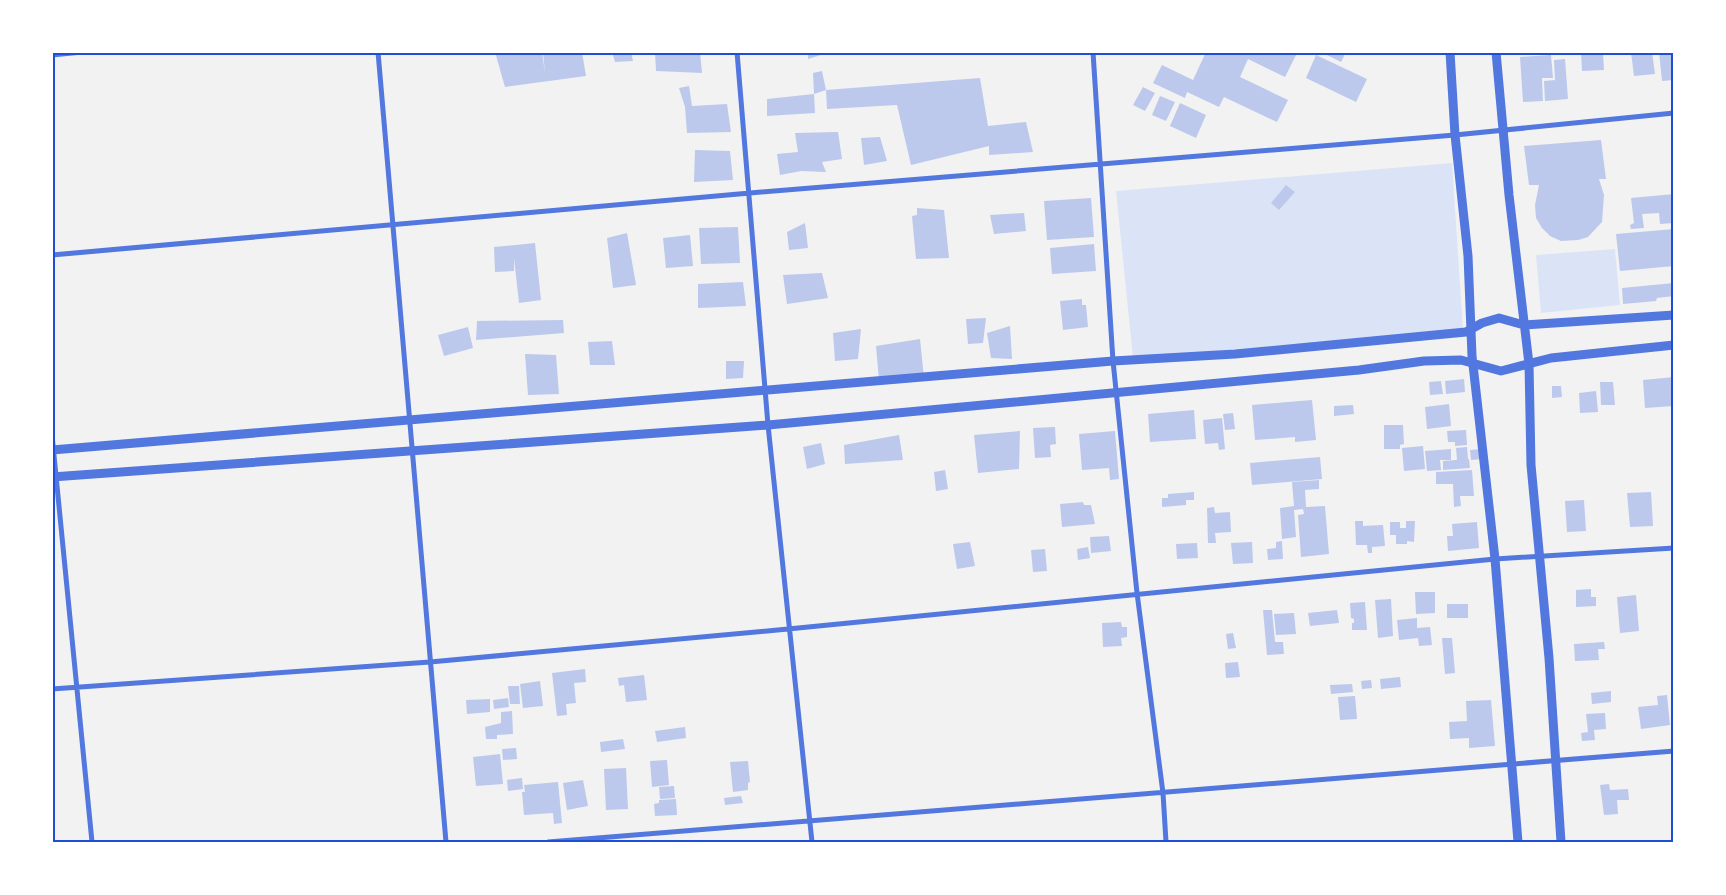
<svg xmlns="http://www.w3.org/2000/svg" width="1726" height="895" viewBox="0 0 1726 895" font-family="Signika,sans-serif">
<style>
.green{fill:#dbe4f7}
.building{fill:#bdc9ec}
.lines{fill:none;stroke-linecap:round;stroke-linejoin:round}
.minor{stroke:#5277de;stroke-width:5}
.tertiary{stroke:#5277de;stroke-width:9}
.neatline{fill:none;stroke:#1d4ed8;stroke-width:2}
</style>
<rect width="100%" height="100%" fill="#f2f2f2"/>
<path class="green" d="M1452,163l11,167 -330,28 -17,-167z
M1615,249l5,56 -79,8 -5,-58z"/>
<path class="building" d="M495,52h47l3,21 -2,-21h39l4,24 -81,11z
M612,52h19l2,9 -18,1z
M655,52h45l2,21 -46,-2z
M808,52h19v1l-19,6z
M1206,52h85l5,3 -11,22 -37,-18 -8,18 48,23 -11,22 -53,-25 -5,10 -32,-15 -2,6 -32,-15 9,-18 31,15z
M1321,52h25l-5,10z
M1581,52h22l1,18 -22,1z
M1631,52h21l3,22 -21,2z
M1659,52h15v28l-12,1z
M1316,55l51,24 -11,23 -50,-24z
M1551,55l2,23h-11l1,23 -20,1 -3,-45z
M1565,59l3,40 -23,2 -1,-20 11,-1 -1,-20z
M822,71l4,19 -12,4 -1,-21z
M980,78l8,48 38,-4 7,30 -44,3v-9l-78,19 -14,-60 -70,4 -1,-19z
M689,86l3,20 35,-2 4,28 -44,1 -2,-26 -6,-19z
M1143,87l12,6 -10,18 -12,-6z
M814,94l1,19 -48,3v-17z
M1160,96l15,6 -9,19 -14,-6z
M1180,103l26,12 -10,23 -26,-12z
M838,132l4,27 -20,3 4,10 -25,-1 -21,4 -3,-21 21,-2 -3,-19z
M880,137l7,24 -23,4 -3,-27z
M1601,140l5,39h-7l5,16 -2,27 -14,15 -10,3 -17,1 -11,-5 -8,-8 -6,-10 -1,-13 4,-20h-10l-5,-39z
M695,150l35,1 3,29 -39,2z
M1286,185l9,7 -16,18 -8,-7z
M1674,194v29l-14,1 -1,-11 -17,1 2,14 -13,1 -1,-4 4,-2 -3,-25z
M1091,198l3,39 -47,3 -3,-39z
M917,208l27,2 5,48 -33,1 -4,-43 5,-1z
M1024,213l2,18 -32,3 -4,-19z
M805,223l3,25 -19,2 -2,-18z
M738,227l2,36 -39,1 -2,-36z
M1674,229v37l-54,5 -4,-37z
M627,233l9,52 -23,3 -6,-50z
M690,235l3,31 -27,2 -3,-30z
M535,243l6,57 -22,3 -5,-45v13l-19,1 -1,-25z
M1094,244l2,27 -44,3 -2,-26z
M822,273l6,25 -41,6 -4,-29z
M743,282l3,24 -48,2v-24z
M1674,283v13l-17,2 -1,3 -33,3 -1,-16z
M1082,299v6h4l2,22 -25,3 -3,-29z
M986,318l-3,25 -15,1 -2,-25z
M563,320l1,13 -88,7 1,-19z
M1010,326l2,33 -21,-1 -4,-25z
M468,327l5,21 -29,8 -6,-21z
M861,329l-3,30 -23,2 -2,-28z
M920,339l4,39 -45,2 -3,-34z
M612,341l3,24h-25l-2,-23z
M525,354l31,1 3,39 -31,1z
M726,361h18l-1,17 -17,1z
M1674,377v29l-29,2 -2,-28z
M1464,379l1,13 -19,2 -1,-13z
M1441,381l2,13 -13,1 -1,-13z
M1600,382h13l2,23h-14z
M1552,386h9l1,11 -10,1z
M1596,391l2,21 -18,1 -1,-20z
M1312,400l4,40 -21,2v-5l-40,3 -3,-35z
M1449,404l2,22 -24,3 -2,-22z
M1353,405l1,9 -20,2v-10z
M1194,410l2,29 -46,3 -2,-28z
M1233,413l2,16 -10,1 -2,-16z
M1222,418l3,31 -6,1 -1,-7 -13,1 -2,-24z
M1384,425h19l1,19 -4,1v4h-16z
M1055,427l1,17 -6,1 1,12 -16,1 -2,-30z
M1466,430l1,15 -12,1v-4h-7l-1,-11z
M1020,431l-1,38 -41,4 -4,-38z
M1115,431l4,48 -9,1 -1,-12 -27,2 -3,-36z
M899,435l4,25 -58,4 -1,-19z
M821,443l4,21 -18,5 -4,-22z
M1423,446l2,23 -21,2 -2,-23z
M1467,447l1,12 -11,1 -1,-12z
M1451,449v11h-11l1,10 -14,1 -2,-20z
M1481,449l1,10 -11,1 -1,-10z
M1320,457l2,22 -70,6 -2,-22z
M1469,459l1,9 -27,2v-9z
M945,470l3,19 -12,2 -2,-19z
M1472,470l2,26h-14l1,10 -7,1 -1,-23h-17v-12z
M1319,480v9l-14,1 1,17 19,-1 4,48 -28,3 -3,-42 6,-1 -1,-5 -9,1 2,27 -14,2 -2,-31 14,-2 -2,-24z
M1194,492v8h-8v5l-24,2v-9h6v-4z
M1651,492l2,34 -23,1 -3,-34z
M1584,500l2,31 -19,1 -2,-31z
M1083,502l1,3h7l4,19 -33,3 -2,-23z
M1214,507l1,6 15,-1 1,20 -16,1 1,10h-8l-1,-35z
M1355,521h8v5l20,-1 2,21 -13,1v6h-4l-1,-8h-11z
M1406,521h9l-1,21 -7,-1v3h-11v-9h-6v-13h10v6h6z
M1477,522l2,26 -31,3 -1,-15h6l-1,-12z
M1109,536l2,15 -20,2 -1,-16z
M1282,541l1,18 -15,1 -1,-11 9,-1v-6z
M970,542l5,24 -18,3 -4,-25z
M1252,542l1,21 -20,1 -2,-21z
M1197,543l1,15 -21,1 -1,-15z
M1088,547l2,11 -12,2 -1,-11z
M1045,549l2,22 -14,1 -2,-22z
M1591,589v8h5v9l-20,1v-17z
M1415,592h20v21l-19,1z
M1636,595l3,36 -19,2 -3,-36z
M1391,599l2,37 -15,2 -3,-38z
M1365,602l2,28h-15v-7h2v-4l-3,-1 -1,-15z
M1447,604h21v14h-21z
M1263,610h9l3,32h8l1,12 -17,1z
M1337,610l2,13 -29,3 -2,-13z
M1294,613l2,21 -20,1 -2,-21z
M1417,618v10l13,-1 2,18 -13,1 -1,-8 -19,2 -2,-20z
M1121,622l1,5h5v10l-6,1 1,8 -19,1 -1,-24z
M1233,633l3,15 -8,1 -2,-15z
M1442,638h10l3,35 -10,1z
M1604,642l1,7h-7l1,11 -24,1 -1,-17z
M1238,662l2,15 -14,1 -1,-15z
M585,669l1,13 -12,1 2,20 -10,1 1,11 -10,1 -5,-43z
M644,675l3,25 -21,2 -2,-17 -5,1 -1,-8z
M1400,677l1,10 -20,2 -1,-10z
M1371,680l1,8 -10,1 -1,-8z
M540,681l3,25 -20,2 -3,-24z
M1352,684l1,8 -22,2 -1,-9z
M508,686h11l1,18h-10z
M1611,691v11l-19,2 -1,-11z
M1667,695l3,30 -29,4 -3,-22 20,-2 -1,-9z
M1355,696l2,23 -17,1 -2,-23z
M508,698l1,9 -15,2 -1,-9z
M490,699v13l-23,2 -1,-14z
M1491,700l4,46 -26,2v-10l-19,1 -1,-17 18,-1 -1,-20z
M512,711l1,23 -16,1v4h-11l-1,-12 16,-4v-11z
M1605,713l1,16 -12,1 1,10 -13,1 -1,-8 7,-1 -2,-18z
M685,727l1,11 -29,4 -2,-11z
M623,739l2,10 -24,3 -1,-10z
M516,748l1,11 -14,1 -1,-11z
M500,754l3,30 -27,2 -3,-29z
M667,760l2,25 -17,2 -2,-26z
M748,761l2,21 -2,1v7l-15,2 -3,-30z
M626,768l2,41 -22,1 -2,-41z
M522,778l1,11 -15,2 -1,-11z
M583,780l5,26 -21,4 -4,-27z
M558,782l4,41 -8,1 -1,-11 -29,2 -2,-23h3l-1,-7z
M1609,784l1,6 18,-1 1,11h-12l1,14 -14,1 -4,-30z
M674,786l1,12 -15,1 -1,-12z
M741,796l2,7 -18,2 -1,-7z
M676,799l1,16 -22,1 -1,-12 5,-1v-3z"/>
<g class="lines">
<path class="minor" d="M378,52l68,790
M737,52l31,373 44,417
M1093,52l20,309 24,232 26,200 3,49
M52,55l30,-3
M52,255l698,-62 705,-58 219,-22
M52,435l40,407
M52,689l378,-27 358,-33 707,-70 179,-11
M548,842l1126,-91"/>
<path class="tertiary" d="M1450,52l5,83 13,121 4,100 23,203 23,283
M1496,52l13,143 20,169 2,101 18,193 12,184
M52,450l1061,-89 122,-7 231,-22 16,-9 17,-5 25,7 150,-10
M52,477l716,-52 591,-55 65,-9 37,-1 40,11 50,-13 123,-13"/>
</g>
<rect width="1726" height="895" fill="none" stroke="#ffffff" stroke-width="108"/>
<rect x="54" y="54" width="1618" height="787" class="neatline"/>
</svg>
